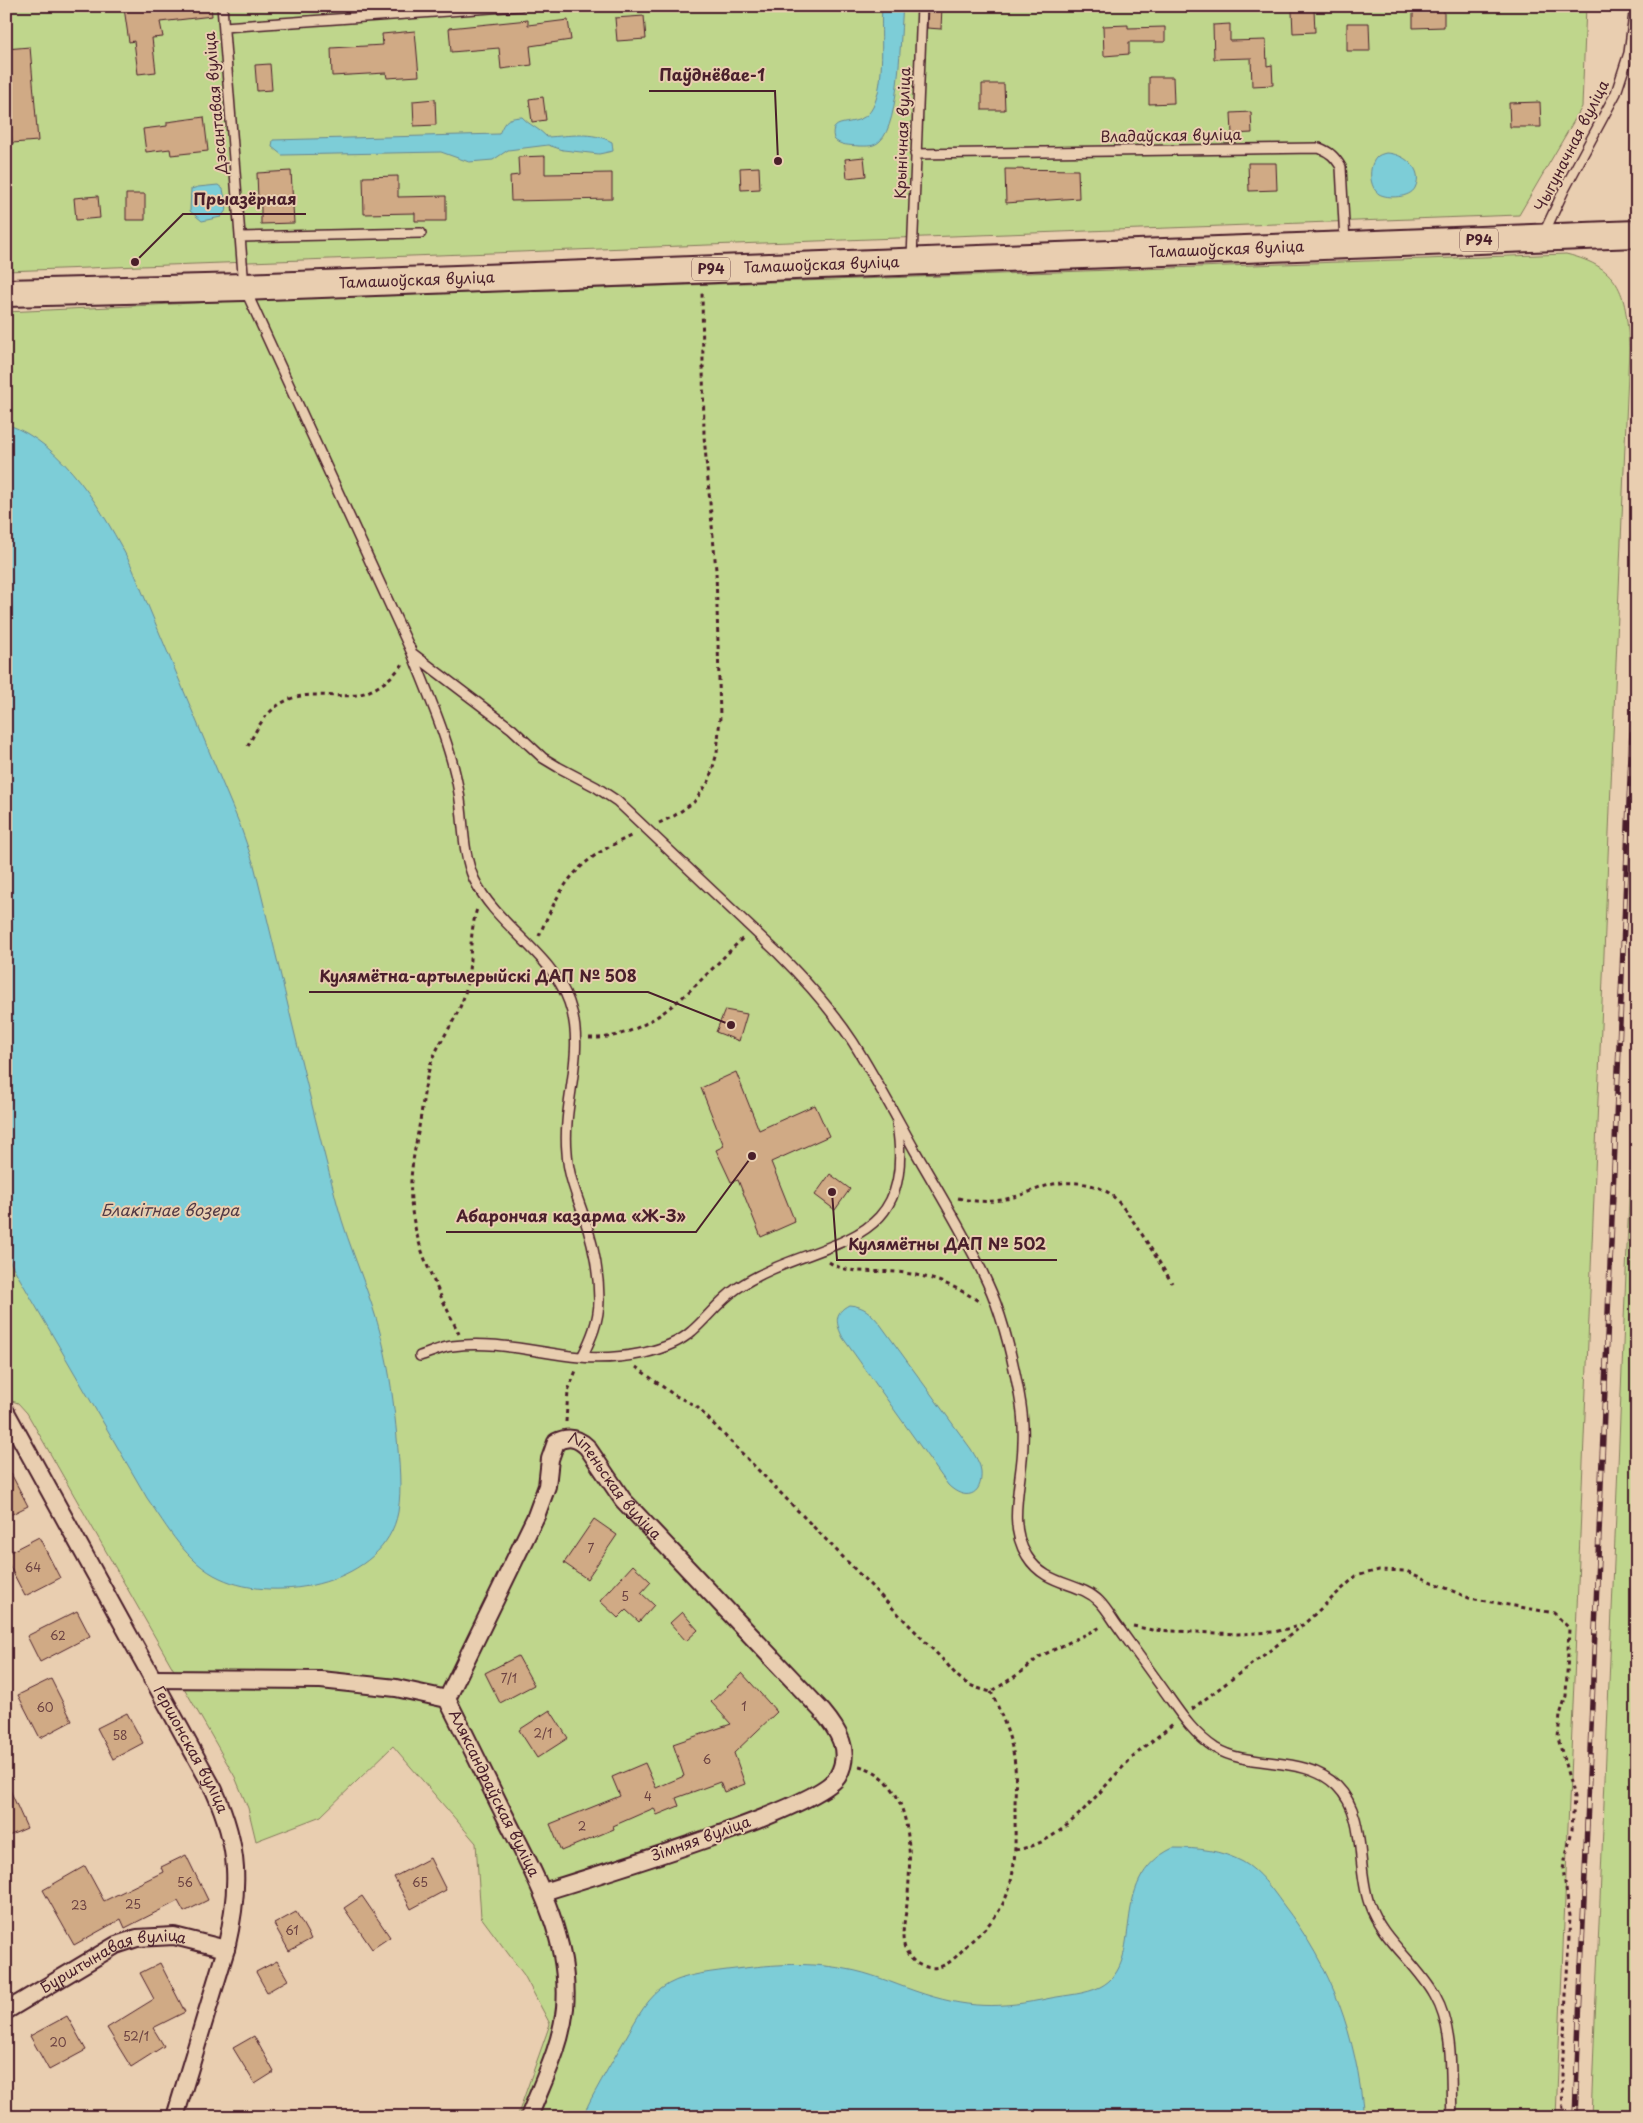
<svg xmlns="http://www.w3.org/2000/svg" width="1643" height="2123" viewBox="0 0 1643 2123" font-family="'Playpen Sans',sans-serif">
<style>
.green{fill:#bfd68c;stroke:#847a5c}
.water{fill:#7dcdd7;stroke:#698792}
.building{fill:#d0aa85;stroke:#4a1f2b}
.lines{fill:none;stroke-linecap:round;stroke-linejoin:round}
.service-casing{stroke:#4a1f2b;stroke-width:12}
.minor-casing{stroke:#4a1f2b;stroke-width:20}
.primary-casing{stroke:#4a1f2b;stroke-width:30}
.path{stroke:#4a1f2b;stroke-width:3;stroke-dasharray:4 4;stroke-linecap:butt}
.service{stroke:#e9ceb0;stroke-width:9}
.minor{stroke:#e9ceb0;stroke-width:16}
.primary{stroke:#e9ceb0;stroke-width:26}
.rail-casing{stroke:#4a1f2b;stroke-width:5.5}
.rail{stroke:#e9ceb0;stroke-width:4;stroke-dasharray:11;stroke-linecap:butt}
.labels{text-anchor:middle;stroke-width:4;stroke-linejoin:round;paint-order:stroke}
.number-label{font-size:12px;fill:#6c4242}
.shield{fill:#e9ceb0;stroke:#7a5453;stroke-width:1}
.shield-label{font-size:14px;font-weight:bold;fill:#4a1f2b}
.street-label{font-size:15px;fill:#4a1f2b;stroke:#e9ceb0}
.water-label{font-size:16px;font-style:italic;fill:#523945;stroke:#e9ceb0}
.leader{fill:none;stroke:#4a1f2b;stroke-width:2}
.callout-dot{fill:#4a1f2b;stroke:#e9ceb0;stroke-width:2}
.callout-label{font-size:16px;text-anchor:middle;font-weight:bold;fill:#4a1f2b;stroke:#e9ceb0;stroke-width:4;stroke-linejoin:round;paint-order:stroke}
</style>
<rect width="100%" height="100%" fill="#e9ceb0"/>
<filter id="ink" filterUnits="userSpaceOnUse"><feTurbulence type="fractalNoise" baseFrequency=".02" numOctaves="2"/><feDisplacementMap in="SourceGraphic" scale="10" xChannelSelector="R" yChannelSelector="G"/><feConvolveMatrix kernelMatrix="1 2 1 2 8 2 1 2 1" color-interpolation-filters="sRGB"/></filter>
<g filter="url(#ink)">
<path class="green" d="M6,6h1580l-4,101 -63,108 -1513,56z
M1566,254c57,14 60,41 63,94l-73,1769h-1039l33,-93 -26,-49 -43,-58 -5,-74 -83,-97 -72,70 -65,25 -8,-33 -13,-31 -208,-364 -9,-10 -12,-4v-1087l229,-11z
M1637,1007v1110h-46z"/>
<path class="water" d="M882,6h21c-3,28 -3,118 -23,135 -6,6 -13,5 -21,5 -9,-1 -19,0 -25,-7 -7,-26 27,-7 39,-32 13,-27 7,-71 9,-101z
M522,117c7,8 18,12 25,20 22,-1 45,-6 65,5l1,9 -14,3 -36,-4 -15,-5 -40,5 -15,10 -24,2 -28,-10 -159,3 -10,-8 1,-7 226,-6c6,-14 8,-16 23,-17z
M1386,153c16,0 39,15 29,35 -5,10 -27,11 -36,6 -10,-7 -11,-27 -3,-36 2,-3 6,-4 10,-5z
M218,185l5,4 4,20 -6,8 -19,4 -12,-10 1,-22 7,-2z
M6,424c58,19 99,90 125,141l109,260 14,40c28,112 53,226 83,338 12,46 34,90 45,137 8,32 12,65 15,98 2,25 5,49 1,74 -13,71 -121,93 -178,66 -33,-15 -53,-51 -73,-80l-141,-243z
M849,1305c15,1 22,8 31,19l91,125c4,7 9,14 10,22 2,26 -17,30 -33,14l-105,-147c-7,-14 -10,-25 6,-33z
M1173,1848c25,0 48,2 70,14 16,9 29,27 39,41 51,66 74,132 82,214h-782c12,-25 26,-48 39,-71 12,-20 22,-43 40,-57 18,-14 44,-16 66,-19 43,-5 74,-9 119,-1 24,4 46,14 69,22 52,18 84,18 136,7 16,-3 35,-4 49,-11 48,-24 5,-107 73,-139z"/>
<path class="building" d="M132,6h79l1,10 -52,6 3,15 -11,1 4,34 -18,2 -4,-33 -5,1 -5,-34z
M928,6h14l-1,23 -14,-1z
M1413,6h31v21l-31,1z
M1314,10l1,22 -22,1 -1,-22z
M644,16l2,23 -29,2 -2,-23z
M528,20v5l40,-5 3,20 -41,6 2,19 -31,4 -2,-21 -48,4 -2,-24z
M1347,23h22l1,28h-23z
M1230,24v17l36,-1 1,26 5,-1 1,20 -21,1 -1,-28 -37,1 -1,-34z
M1128,25v3l37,-1v15h-36v12l-25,2 -1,-30z
M415,31l4,45 -32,2 -1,-5 -54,3 -1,-28 52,-3 -1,-11z
M30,47l8,94 -26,2 -6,-94z
M270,64l2,26 -15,1 -2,-26z
M1149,77h24l1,26 -25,1z
M982,84h22l1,26h-23z
M543,97l3,23 -14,2 -3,-23z
M435,99l1,26 -22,1 -1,-25z
M1540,102l1,25h-31l-1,-24z
M1251,112l1,21 -20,1 -1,-21z
M204,117l4,34 -37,4 -1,-6 -24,3 -3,-23 24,-3v-4z
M545,156v18l67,-1v26l-101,2 -1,-25 9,-1 -1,-18z
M864,157l2,19 -19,2 -2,-19z
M1248,163h28l1,27 -28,1z
M759,167l1,22 -19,1 -1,-22z
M1005,169l73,1 1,28 -73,5z
M291,171l3,52 -33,1v-25h-3l-1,-26z
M398,176v21l48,-1v25h-31v-8l-51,1 -1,-37z
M126,194h19v26h-19z
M98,196l2,22 -24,2 -2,-22z
M725,1010l22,4 -8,27 -23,-9z
M736,1072l23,58 56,-25 14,31 -58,26 24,60 -34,15 -23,-57 -7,2 -15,-32 8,-4 -23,-58z
M830,1174l20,15 -15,21 -20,-15z
M6,1464l22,42 -22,11z
M594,1519l23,16 -30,44 -23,-16z
M39,1537l21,41 -35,18 -19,-37v-5z
M633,1565l18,17 -10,11 13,12 -15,17 -13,-12 -8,8 -18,-17z
M77,1611l13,25 -50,26 -13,-26z
M682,1612l16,18 -12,11 -16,-18z
M518,1656l16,29 -34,18 -15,-30z
M742,1673l35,39 -43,41 11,31 -21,8 -4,-10 -44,16 3,8 -22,9 -3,-7 -41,18 1,3 -53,22 -11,-27 70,-28 -8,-19 33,-14 11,25 28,-12 -11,-32 58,-20 -20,-22z
M51,1679l21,42 -32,17 -22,-43z
M550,1710l18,28 -31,20 -18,-28z
M127,1713l16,30 -30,16 -16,-31z
M6,1781l21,47 -21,9z
M186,1855l22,45 -24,12 -6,-11 -53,27 -4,-9 -47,26 -31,-55 42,-24 19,35 59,-29 -2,-5z
M430,1858l16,32 -35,19 -17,-32z
M362,1896l28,41 -18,12 -28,-41z
M296,1912l15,27 -22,12 -15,-27z
M277,1961l11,19 -21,12 -11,-20z
M160,1963l25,49 -32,16 11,18 -33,21 -24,-39 47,-29 -14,-26z
M67,2016l19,34 -37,20 -19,-34z
M254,2036l20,36 -19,12 -22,-36z"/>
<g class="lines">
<g class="service-casing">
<path id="service" d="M222,6l22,281 168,366c17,43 40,95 47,140 5,29 3,59 15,86 22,47 77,73 95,123 18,49 -7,100 -2,150 1,21 8,39 15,59 10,28 17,59 17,89 0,21 -8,39 -17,57
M224,27l296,-21
M915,154l404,-6c11,4 16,9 22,19l4,75
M1544,233l20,-43 52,-97 13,-40 6,-47
M241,237l180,-4
M912,258l10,-252
M412,653l100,76 31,29 15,9 38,20 21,14 162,153c27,27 53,56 74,88 22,35 41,71 61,107 25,44 52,87 73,133 16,34 25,74 32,111 3,16 5,33 4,50 0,36 -17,81 4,113 19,31 52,25 72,45 7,7 12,16 17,23 16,22 31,43 47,65 15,21 29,44 52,59 36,22 90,6 122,38 30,30 19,80 32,117 12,36 48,60 66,93 20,35 15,82 17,121
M420,1356c10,-3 22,-9 32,-10 44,-6 85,7 128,11 21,2 44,0 64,-4 17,-4 35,-10 48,-22 15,-13 27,-30 44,-42 78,-54 182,-32 161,-165"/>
</g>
<g class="minor-casing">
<g id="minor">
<path id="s1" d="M6,1412l208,378c26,58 26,98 12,159l-51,168"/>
<path id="s2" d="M152,1679l169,1 75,8 51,11c20,39 39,79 59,119 30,59 65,122 59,190 -4,39 -22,73 -36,109"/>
<path id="s3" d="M447,1699l89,-183 11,-30 3,-27 6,-17c12,-6 21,-5 31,5l36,53 199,211c16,19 30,40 16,65 -18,33 -248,101 -295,116"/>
<path id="s4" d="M6,2011l110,-66 21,-7 37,-2 52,13"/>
</g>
</g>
<g class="primary-casing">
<g id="primary">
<path id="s5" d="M6,293l238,-6 1393,-53"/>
</g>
</g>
<path class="path" d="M248,746c6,-12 13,-26 23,-35 27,-25 54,-12 85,-16 19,-3 35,-16 47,-31
M659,823l15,-7 20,-14 15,-21 8,-28 3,-36 -4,-147 -12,-134 -2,-145
M539,936c24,-56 38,-76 94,-101
M589,1038c64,3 113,-61 155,-101
M958,1198c35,8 52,1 85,-11 19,-7 48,-6 66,6 19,14 49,68 63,90
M829,1262c19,13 45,8 67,10 31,3 60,13 85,31
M459,1334c-23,-49 -52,-99 -48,-154 1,-18 5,-36 8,-53 4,-22 5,-43 12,-64 8,-22 23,-39 31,-61 12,-30 5,-63 15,-93
M636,1367l38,28 22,11 251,258c15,19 21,22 44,28l32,-21 16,-14 64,-31
M566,1422l2,-31 9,-23
M1133,1626l19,4 86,4 36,-2 29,-7 53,-49 23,-6 27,1 63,27 85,15 15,15 -3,68 -6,19 -2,23 16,59 -2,33 -9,39 7,47 -8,159 1,42
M1192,1709l109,-82
M859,1766c56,13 53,94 48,137 -1,14 -7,32 -2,45 3,8 10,16 18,18 20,7 32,-8 44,-21 11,-10 23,-20 31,-33 20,-29 17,-69 17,-103 0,-19 2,-38 -2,-57 -3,-16 -14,-45 -22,-60
M1015,1850c51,-7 82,-59 117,-92 13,-12 28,-23 42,-35"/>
<use href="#service" class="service"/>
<use href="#minor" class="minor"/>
<use href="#primary" class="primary"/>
<g class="rail-casing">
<path id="rail" d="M1575,2117l62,-1508"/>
</g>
<use href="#rail" class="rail"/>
</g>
</g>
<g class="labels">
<g class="number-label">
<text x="591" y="1553">7</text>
<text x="33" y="1572">64</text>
<text x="625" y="1601">5</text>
<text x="58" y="1640">62</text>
<text x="509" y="1683">7/1</text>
<text x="744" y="1711">1</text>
<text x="45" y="1712">60</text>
<text x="543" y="1738">2/1</text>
<text x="120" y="1740">58</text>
<text x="707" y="1764">6</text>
<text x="648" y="1801">4</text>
<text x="582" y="1831">2</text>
<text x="185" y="1887">56</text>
<text x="420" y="1887">65</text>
<text x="133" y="1909">25</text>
<text x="79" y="1910">23</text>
<text x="292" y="1935">61</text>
<text x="136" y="2041">52/1</text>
<text x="58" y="2047">20</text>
</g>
<g class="shield">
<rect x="1460" y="228.5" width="38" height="23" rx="4"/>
<rect x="692" y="257.5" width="38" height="23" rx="4"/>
</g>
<g class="shield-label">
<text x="1479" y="245">Р94</text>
<text x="711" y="274">Р94</text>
</g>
<g class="street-label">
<text transform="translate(216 103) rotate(-95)" y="5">Дэсантавая вуліца</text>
<text transform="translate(903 133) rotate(-88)" y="5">Крынічная вуліца</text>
<text transform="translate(1171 136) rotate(-1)" y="5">Владаўская вуліца</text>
<text transform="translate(1572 146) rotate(-63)" y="5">Чыгуначная вуліца</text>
<text dy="5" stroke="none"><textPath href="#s5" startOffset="1221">Тамашоўская вуліца</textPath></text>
<text dy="5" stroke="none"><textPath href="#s5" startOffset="816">Тамашоўская вуліца</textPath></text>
<text dy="5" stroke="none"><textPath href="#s5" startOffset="411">Тамашоўская вуліца</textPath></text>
<text dy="5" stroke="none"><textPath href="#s3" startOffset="362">Ліпеньская вуліца</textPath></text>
<text dy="5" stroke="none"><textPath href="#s1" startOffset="385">Гершонская вуліца</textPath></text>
<text dy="5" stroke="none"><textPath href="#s2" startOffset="402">Аляксандраўская вуліца</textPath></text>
<text transform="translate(701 1839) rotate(-20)" y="5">Зімняя вуліца</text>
<text dy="5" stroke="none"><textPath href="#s4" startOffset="121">Бурштынавая вуліца</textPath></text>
</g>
<g class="water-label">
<text x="170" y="1216">Блакітнае возера</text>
</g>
</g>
<path class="leader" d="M778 161L775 91H649M135 262L183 214H306M731 1025L648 992H309M752 1156L696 1232H446M832 1192L837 1260H1057"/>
<g class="callout-dot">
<circle cx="778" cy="161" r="5"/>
<circle cx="135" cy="262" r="5"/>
<circle cx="731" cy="1025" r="5"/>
<circle cx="752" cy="1156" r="5"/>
<circle cx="832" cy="1192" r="5"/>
</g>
<g class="callout-label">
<text x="712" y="81">Паўднёвае-1</text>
<text x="245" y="205">Прыазёрная</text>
<text x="478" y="982">Кулямётна-артылерыйскі ДАП № 508</text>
<text x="571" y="1222">Абарончая казарма «Ж-З»</text>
<text x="947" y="1250">Кулямётны ДАП № 502</text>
</g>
<rect width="1643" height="2123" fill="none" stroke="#e9ceb0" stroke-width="25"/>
<rect x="12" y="12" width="1618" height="2098" fill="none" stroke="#4a1f2b" stroke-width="2" filter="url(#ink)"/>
</svg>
